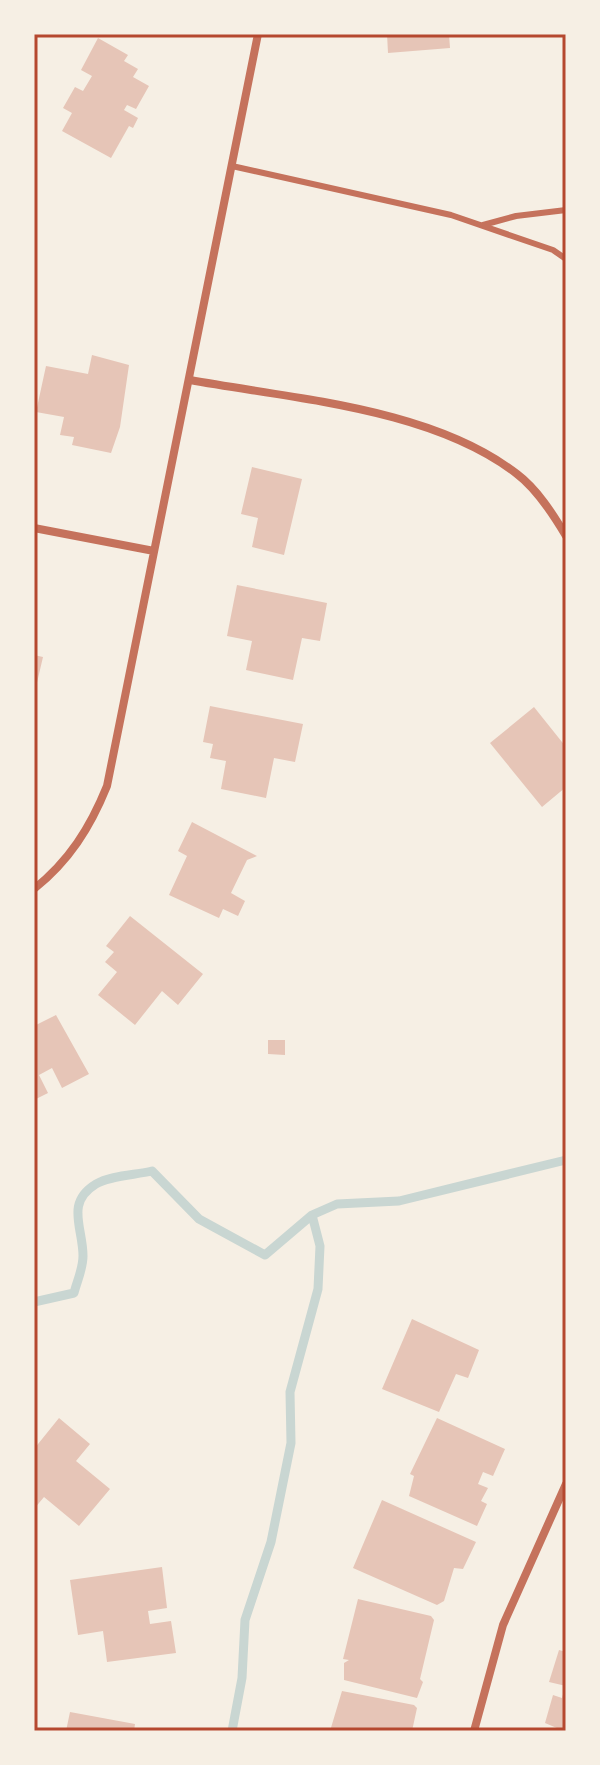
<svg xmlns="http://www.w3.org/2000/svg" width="600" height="1765" viewBox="0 0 600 1765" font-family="Rubik,sans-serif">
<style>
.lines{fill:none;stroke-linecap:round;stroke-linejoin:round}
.stream{stroke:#c9d6d2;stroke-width:9}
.building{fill:#e6c5b7}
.service{stroke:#c5725c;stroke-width:6}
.minor{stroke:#c5725c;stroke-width:8}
.neatline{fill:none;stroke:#b5482f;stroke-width:3}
</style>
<rect width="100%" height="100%" fill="#f6efe4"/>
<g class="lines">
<path class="stream" d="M34,1302l40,-9c3,-12 9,-24 9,-37 0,-29 -18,-53 13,-72 15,-9 40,-9 56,-13l47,48 66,36 47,-40 25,-11 62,-3 167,-41
M232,1731l10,-53 3,-58 26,-78 20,-99 -1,-51 28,-103 2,-43 -8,-31"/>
</g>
<path class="building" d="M387,34h62l1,14 -62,5z
M98,38l30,17 -4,6 14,8 -5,8 16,9 -13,23 -9,-4 -3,5 14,8 -5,10 -4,-2 -18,32 -49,-27 10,-18 -9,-5 12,-21 8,4 9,-15 -11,-6z
M92,355l37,10 -9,62 -9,26 -39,-8 2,-8 -14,-2 4,-18 -28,-5 10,-46 42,8z
M252,467l50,12 -18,76 -32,-8 6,-29 -17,-4z
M237,585l90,18 -7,38 -18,-3 -9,42 -47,-10 6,-29 -25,-5z
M34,655l9,2 -8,34h-1z
M210,706l93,18 -8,38 -21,-4 -8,40 -45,-9 5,-28 -16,-3 3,-14 -10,-2z
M534,707l32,40v40l-24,20 -52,-64z
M192,822l65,34 -10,4 -16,33 14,8 -7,15 -15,-7 -4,9 -50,-23 18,-39 -9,-5z
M130,916l73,58 -25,31 -16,-14 -27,34 -37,-30 19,-23 -12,-10 9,-10 -8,-6z
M56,1015l33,59 -27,14 -10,-20 -13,7 9,18 -14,7v-74z
M268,1040h17v15l-17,-1z
M412,1319l67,31 -11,28 -12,-4 -17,38 -57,-23z
M59,1418l31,26 -14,17 34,28 -31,37 -35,-29 -10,12v-60z
M437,1418l68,31 -12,27 -10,-4 -5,12 10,4 -7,13 6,3 -10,22 -68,-30 5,-20 -4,-2z
M382,1500l94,42 -13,27 -9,-1 -10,33 -7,4 -84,-37z
M162,1567l5,41 -19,3 2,13 21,-3 5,32 -69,9 -4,-31 -25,4 -8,-55z
M358,1599l73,17 3,4 -14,59 3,3 -6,16 -73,-18v-17l5,-3 -6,-1z
M559,1650l7,2v34l-17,-4z
M565,1687l1,44h-2l-19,-8 8,-28 9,3z
M342,1691l72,14 3,3 -5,23h-82z
M70,1712l65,12 -1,7h-68z"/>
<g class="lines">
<path class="service" d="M232,166l219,49 102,35 13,9
M483,225l33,-9 50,-6"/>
<path class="minor" d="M190,380c104,19 242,28 327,94 20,15 36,40 49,62
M34,528l120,23
M34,889c35,-28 56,-61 73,-103l151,-752
M474,1731l29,-106 63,-141"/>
</g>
<rect width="600" height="1765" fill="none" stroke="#f6efe4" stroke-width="72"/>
<rect x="36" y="36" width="528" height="1693" class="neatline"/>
</svg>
